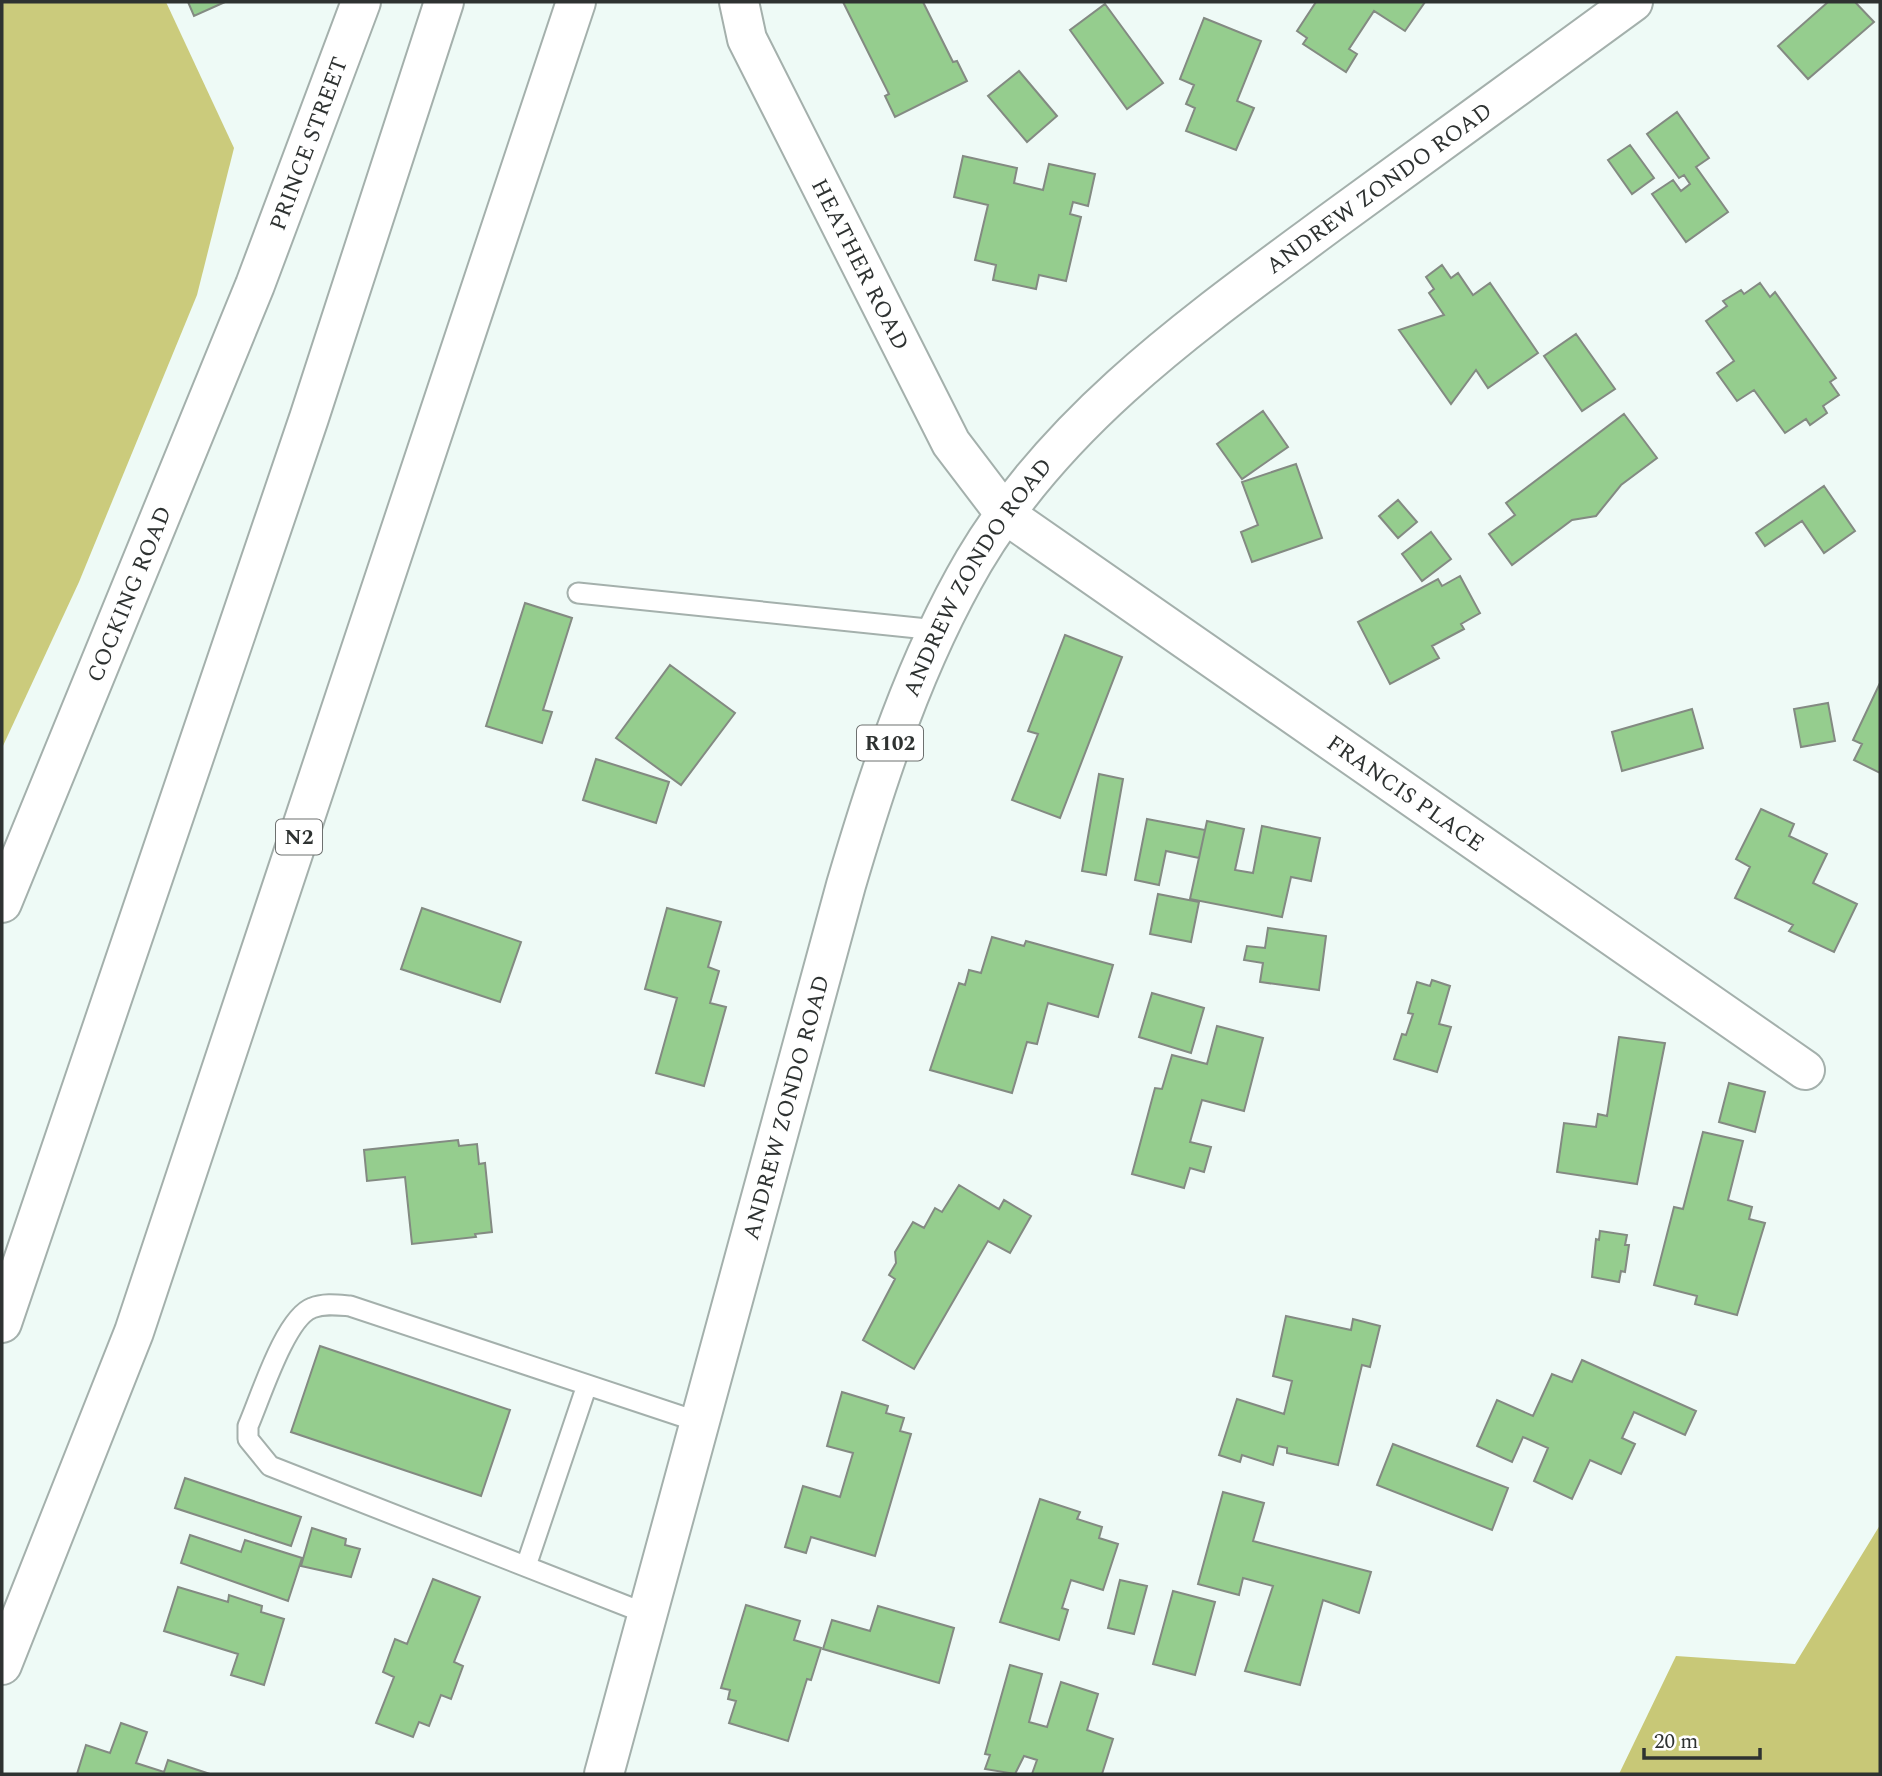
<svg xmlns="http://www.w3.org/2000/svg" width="1882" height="1776" viewBox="0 0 1882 1776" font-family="Spectral,serif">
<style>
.green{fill:#cbcb7c}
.forest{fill:#c8c877}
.building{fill:#95cd8e;stroke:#838a82;stroke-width:2}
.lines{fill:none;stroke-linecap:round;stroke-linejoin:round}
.lane-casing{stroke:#a4b0ac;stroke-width:23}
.street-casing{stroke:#a4b0ac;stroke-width:42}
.primary-casing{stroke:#a4b0ac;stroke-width:42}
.highway-casing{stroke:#a4b0ac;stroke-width:42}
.lane{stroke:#fff;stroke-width:19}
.street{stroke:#fff;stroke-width:38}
.primary{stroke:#fff;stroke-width:38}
.highway{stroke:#fff;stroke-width:38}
.labels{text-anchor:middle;stroke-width:7;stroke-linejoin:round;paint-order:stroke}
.shield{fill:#fff;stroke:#6d706f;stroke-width:2}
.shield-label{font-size:21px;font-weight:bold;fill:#2e3231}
.street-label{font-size:23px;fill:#2e3231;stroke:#fff}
</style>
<rect width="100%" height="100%" fill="#eefaf6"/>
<path class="green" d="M2,2h164l68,146 -37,147 -118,287 -77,166z"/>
<path class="forest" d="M1880,1525v249h-261l57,-118 119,8z"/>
<path class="building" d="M188,2h37l-31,14z
M843,2h80l30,60 4,-1 10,20 -72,36 -10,-21 4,-2z
M1316,2h109l-20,29 -31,-20 -25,38 8,5 -11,18 -43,-28 4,-6 -10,-7z
M1828,2h27l19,20 -66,57 -30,-33z
M1105,4l58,79 -36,26 -57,-79z
M1204,18l57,23 -24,60 17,7 -18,42 -50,-19 9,-23 -9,-4 8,-19 -14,-6z
M1019,71l38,45 -30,26 -39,-46z
M1677,112l32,46 -13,9 32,45 -42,30 -34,-48 21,-14 8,11 9,-7 -6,-9 -5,3 -32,-44z
M1630,145l24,33 -22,16 -24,-34z
M963,156l54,12 -3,15 29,7 6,-26 46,10 -7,32 -15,-4 -3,12 11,3 -15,64 -27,-6 -3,14 -43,-9 3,-15 -21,-5 13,-55 -34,-8z
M1442,265l9,13 7,-5 15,22 17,-12 48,70 -50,35 -12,-18 -25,34 -52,-74 45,-15 -15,-22 5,-4 -8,-12z
M1760,283l10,14 5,-5 61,86 -6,4 9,13 -16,11 4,7 -17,12 -4,-6 -21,14 -31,-43 -17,11 -20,-28 17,-12 -28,-40 21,-15 -4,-5 18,-11 3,4z
M1576,334l39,55 -33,22 -38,-55z
M1263,411l25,36 -46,32 -25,-35z
M1624,414l33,44 -36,27 -25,31 -24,4 -60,45 -23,-31 26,-19 -9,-12z
M1296,464l26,74 -70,24 -11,-30 17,-7 -16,-43z
M1824,486l31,45 -31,22 -22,-32 -37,25 -9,-13z
M1398,500l19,22 -19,16 -19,-22z
M1431,532l20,27 -29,22 -20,-27z
M1460,576l20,37 -19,11 3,5 -32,17 7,12 -49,26 -32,-62 80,-43 4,7z
M525,603l47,15 -29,92 9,2 -10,31 -56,-17z
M1065,635l57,22 -62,161 -48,-18 26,-66 -10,-3z
M670,665l65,48 -54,72 -65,-47z
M1880,683v90l-26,-13 8,-16 -9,-4z
M1828,703l7,38 -34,6 -7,-38z
M1692,709l11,39 -81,23 -10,-39z
M596,759l73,23 -13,41 -73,-23z
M1099,774l24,5 -17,96 -24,-4z
M1761,809l33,15 -5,12 38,18 -14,29 44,21 -23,48 -45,-21 4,-6 -58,-27 15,-31 -14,-8z
M1147,819l58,11 -6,28 -33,-7 -7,34 -24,-5z
M1207,821l37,8 -9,41 18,3 9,-47 58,12 -9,43 -20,-4 -9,40 -92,-18z
M1158,894l41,8 -8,40 -41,-8z
M422,908l99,34 -21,60 -99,-33z
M667,908l54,14 -13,45 11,4 -9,32 16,4 -22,79 -48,-13 21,-75 -32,-9z
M1268,928l58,8 -7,54 -59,-8 3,-19 -19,-3 3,-14 18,2z
M992,937l32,9 2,-5 87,24 -15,52 -50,-14 -11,41 -10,-2 -15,51 -82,-23 29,-87 6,2 4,-15 12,3z
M1432,980l18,6 -11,38 12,3 -14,45 -43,-13 8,-25 4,1 7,-21 -5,-1 9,-31 13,4z
M1152,993l52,15 -13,45 -52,-16z
M1217,1026l46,12 -19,73 -42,-11 -12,42 21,5 -7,25 -14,-4 -6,20 -52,-14 23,-86 7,1 10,-34 35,9z
M1619,1037l46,6 -28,141 -80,-12 7,-49 32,4 2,-13 9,2z
M1729,1083l36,9 -10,40 -36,-10z
M1703,1132l40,9 -15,59 24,7 -3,12 16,4 -28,92 -42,-11 2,-8 -43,-11 20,-78 9,2z
M458,1140l1,6 18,-2 2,20 6,-1 7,69 -17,2 1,3 -64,7 -7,-67 -38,4 -3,-31z
M959,1185l40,24 5,-9 27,16 -21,37 -22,-12 -74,128 -51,-29 32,-61 -6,-4 7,-12 -1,-11 18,-30 11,6 11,-20 7,4z
M1600,1231l27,4 -2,10h4l-4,27 -4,-1 -2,11 -27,-5 4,-38 3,1z
M1286,1316l65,14 2,-11 27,7 -10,41 -8,-2 -24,100 -51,-12v-5l-9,-2 -5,19 -31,-10 -2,7 -21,-7 18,-56 47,15 8,-33 -19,-5z
M320,1346l190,64 -29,86 -190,-64z
M1582,1360l114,51 -11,24 -51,-23 -12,26 13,6 -14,30 -31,-14 -18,39 -38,-18 14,-33 -25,-11 -11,25 -35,-16 20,-46 36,16 19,-42 20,8z
M842,1392l46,14 -2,7 18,5 -4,13 11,3 -36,122 -64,-19 -5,16 -21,-6 18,-61 37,11 13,-44 -26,-7z
M1393,1444l115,44 -16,42 -115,-45z
M185,1478l116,39 -10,29 -116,-38z
M1223,1492l41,11 -11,38 118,31 -12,41 -36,-13 -23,85 -55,-14 28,-85 -30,-8 -4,17 -41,-11z
M1040,1499l40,13 -3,7 25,8 -3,11 19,6 -15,46 -32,-10 -9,28 6,2 -9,30 -59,-18z
M312,1528l34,11 -1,6 15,4 -9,28 -50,-11z
M190,1535l51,17 4,-12 57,18 -14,43 -107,-38z
M433,1579l47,18 -26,65 9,4 -12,33 -10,-4 -12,31 -10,-4 -6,15 -37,-14 18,-46 -11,-5 12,-33 12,5z
M1120,1580l27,6 -13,48 -26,-6z
M178,1587l50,15 1,-7 33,11 -1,6 23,7 -20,66 -33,-10 7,-21 -74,-23z
M1173,1591l42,11 -20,73 -42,-11z
M746,1605l54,16 -6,19 27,8 -10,32 -4,-1 -19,62 -59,-18 7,-22 -8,-2 2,-9 -9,-2z
M878,1606l76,22 -15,55 -116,-34 9,-29 38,11z
M1010,1665l32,9 -13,48 18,5 14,-45 37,12 -11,36 26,9 -11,35h-70l5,-14 -13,-4 -9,18 -30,-5 5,-14 -5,-1z
M121,1723l26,9 -11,31 28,9 4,-12 42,14h-133l9,-29 24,8z"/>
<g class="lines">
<g class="lane-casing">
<path id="lane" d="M578,593l359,37
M526,1566l61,-181
M647,1614l-377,-148 -22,-27v-13c12,-27 37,-108 64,-118 12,-5 26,-3 38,-2l349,116"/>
</g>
<g class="street-casing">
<g id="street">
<path id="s1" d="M739,2l8,37 204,404 54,71 800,556"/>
<path id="s2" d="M2,903l253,-618 106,-283"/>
</g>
</g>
<g class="primary-casing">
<g id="primary">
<path id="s3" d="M604,1774l242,-889c33,-112 69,-223 128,-324 86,-145 225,-241 357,-339 101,-73 201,-147 302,-220"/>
</g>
</g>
<g class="highway-casing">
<path id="highway" d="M2,1323l307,-905 135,-416
M2,1665l132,-333 442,-1330"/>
</g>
<use href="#lane" class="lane"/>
<use href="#street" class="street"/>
<use href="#primary" class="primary"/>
<use href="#highway" class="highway"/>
</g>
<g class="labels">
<g class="shield">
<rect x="857" y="725.5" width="66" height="35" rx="5"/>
<rect x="276" y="819.5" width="46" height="35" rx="5"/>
</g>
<g class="shield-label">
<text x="890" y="750">R102</text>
<text x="299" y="844">N2</text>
</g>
<g class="street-label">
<text dy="8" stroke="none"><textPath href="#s2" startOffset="819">PRINCE STREET</textPath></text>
<text dy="8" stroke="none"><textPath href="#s3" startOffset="1825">ANDREW ZONDO ROAD</textPath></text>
<text dy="8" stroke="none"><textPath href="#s1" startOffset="290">HEATHER ROAD</textPath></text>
<text dy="8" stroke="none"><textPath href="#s3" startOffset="1258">ANDREW ZONDO ROAD</textPath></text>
<text dy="8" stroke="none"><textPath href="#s2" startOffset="334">COCKING ROAD</textPath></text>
<text dy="8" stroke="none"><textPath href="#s1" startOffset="1068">FRANCIS PLACE</textPath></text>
<text dy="8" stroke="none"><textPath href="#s3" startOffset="691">ANDREW ZONDO ROAD</textPath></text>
</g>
</g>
<rect width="1882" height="1776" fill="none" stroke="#2e3231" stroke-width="7"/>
<path d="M1644 1748v10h116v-10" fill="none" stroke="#2e3231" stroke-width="3.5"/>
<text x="1654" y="1748" font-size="21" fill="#2e3231" stroke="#ffffff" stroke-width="5" paint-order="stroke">20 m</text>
</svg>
